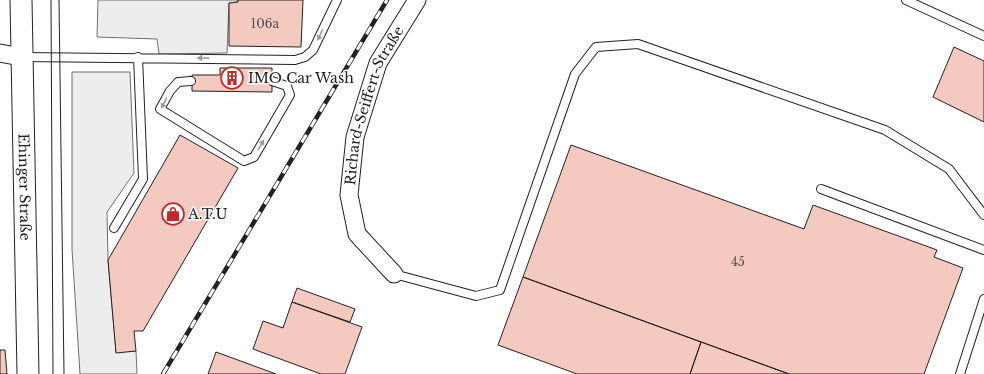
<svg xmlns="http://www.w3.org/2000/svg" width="984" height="374" viewBox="0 0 984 374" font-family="'Libre Baskerville',serif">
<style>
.parking{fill:#ededed;stroke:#6f6f6f}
.building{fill:#f3c9c0;stroke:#222}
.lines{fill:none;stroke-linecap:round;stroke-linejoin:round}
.service-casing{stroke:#222;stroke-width:10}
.minor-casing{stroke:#222;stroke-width:19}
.tertiary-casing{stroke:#222;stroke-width:23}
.service{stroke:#fff;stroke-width:8}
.minor{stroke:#fff;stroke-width:17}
.tertiary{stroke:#fff;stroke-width:21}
.tram{stroke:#222;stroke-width:1}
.rail-casing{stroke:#222;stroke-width:4.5}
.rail{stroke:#fff;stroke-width:3;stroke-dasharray:9;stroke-linecap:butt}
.oneway{fill:#9c9c9c}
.labels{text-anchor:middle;stroke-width:3;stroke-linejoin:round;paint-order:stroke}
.number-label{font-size:12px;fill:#564c4a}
.poi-label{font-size:14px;fill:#222;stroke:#fff;text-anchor:start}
.street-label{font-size:14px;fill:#222;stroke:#fff}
</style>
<rect width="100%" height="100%" fill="#fff"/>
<path class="parking" d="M98,0h140v2l-9,1 -2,50 -68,1 -2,-15 -60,-2z
M72,72h58l4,101 -27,39 1,48 8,92 20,-1 1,23h-57l-8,-125z"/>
<path class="building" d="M238,0h65l-2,47 -72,-1v-43l9,-1z
M954,47l30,14v61l-51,-25z
M220,68h52v24l-80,-1v-16h28z
M180,135l58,33 -95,163h-9l2,20 -20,2 -8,-93z
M571,145l233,84 9,-24 124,45 -3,7 29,11 -39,106h-135l-266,-97z
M523,277l178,65 -11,32h-113l-79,-29z
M297,288l58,21 -5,13 -58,-20z
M292,302l70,25 -17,47h-24l-68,-25 10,-28 20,7z
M701,342l88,32h-99z
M0,350h5l2,24h-7z
M216,352l60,22h-68z"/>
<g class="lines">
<g class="service-casing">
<path id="service" d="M906,0l78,36
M22,57l273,3 10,-3 8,-7 24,-50
M191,81l-13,1 -8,9 -10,18 84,52 10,-4 36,-62 -3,-9 -15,-5
M821,189l163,61
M114,228l29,-49 -5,-122
M394,274l82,22 24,-6 75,-216 21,-27 42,-3 247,86 64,39 35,46
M960,374l24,-75"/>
</g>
<g class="minor-casing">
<g id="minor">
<path d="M0,53l21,4"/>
<path id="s1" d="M394,274l-37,-40 -8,-39 6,-58 23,-74 39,-63"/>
</g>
</g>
<g class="tertiary-casing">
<g id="tertiary">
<path id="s2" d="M21,0l7,374"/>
</g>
</g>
<use href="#service" class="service"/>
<use href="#minor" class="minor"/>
<use href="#tertiary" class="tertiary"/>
<path class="tram" d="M51,0l2,374
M59,0l5,374"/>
<g class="rail-casing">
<path id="rail" d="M163,374l224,-374"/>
</g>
<use href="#rail" class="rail"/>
</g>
<defs><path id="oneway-solid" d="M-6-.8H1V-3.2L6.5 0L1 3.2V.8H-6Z"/></defs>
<g class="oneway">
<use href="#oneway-solid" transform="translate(320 35) rotate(115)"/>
<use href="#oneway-solid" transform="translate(203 58) rotate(-179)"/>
<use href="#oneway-solid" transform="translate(164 103) rotate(118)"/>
<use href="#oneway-solid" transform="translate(261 145) rotate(-60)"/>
</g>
<defs>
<g id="building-ring" transform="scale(1.15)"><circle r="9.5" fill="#fff" stroke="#c62828" stroke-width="1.5"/><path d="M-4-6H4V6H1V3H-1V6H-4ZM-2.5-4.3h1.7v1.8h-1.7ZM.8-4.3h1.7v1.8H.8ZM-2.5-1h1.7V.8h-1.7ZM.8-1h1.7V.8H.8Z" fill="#c62828"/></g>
<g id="shop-ring" transform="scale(1.15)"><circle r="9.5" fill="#fff" stroke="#c62828" stroke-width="1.5"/><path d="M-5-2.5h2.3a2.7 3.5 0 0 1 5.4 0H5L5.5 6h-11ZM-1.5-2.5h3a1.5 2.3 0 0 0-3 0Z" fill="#c62828"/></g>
</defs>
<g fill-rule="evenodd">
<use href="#building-ring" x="232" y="78"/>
<use href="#shop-ring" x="173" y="214"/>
</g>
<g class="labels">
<g class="number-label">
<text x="265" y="28">106a</text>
<text x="738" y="266">45</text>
</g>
<g class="poi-label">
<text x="248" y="83">IMO Car Wash</text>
<text x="188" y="219">A.T.U</text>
</g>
<g class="street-label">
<text dy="5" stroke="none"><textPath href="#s1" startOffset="188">Richard-Seiffert-Straße</textPath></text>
<text dy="5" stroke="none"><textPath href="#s2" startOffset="187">Ehinger Straße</textPath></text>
</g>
</g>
</svg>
